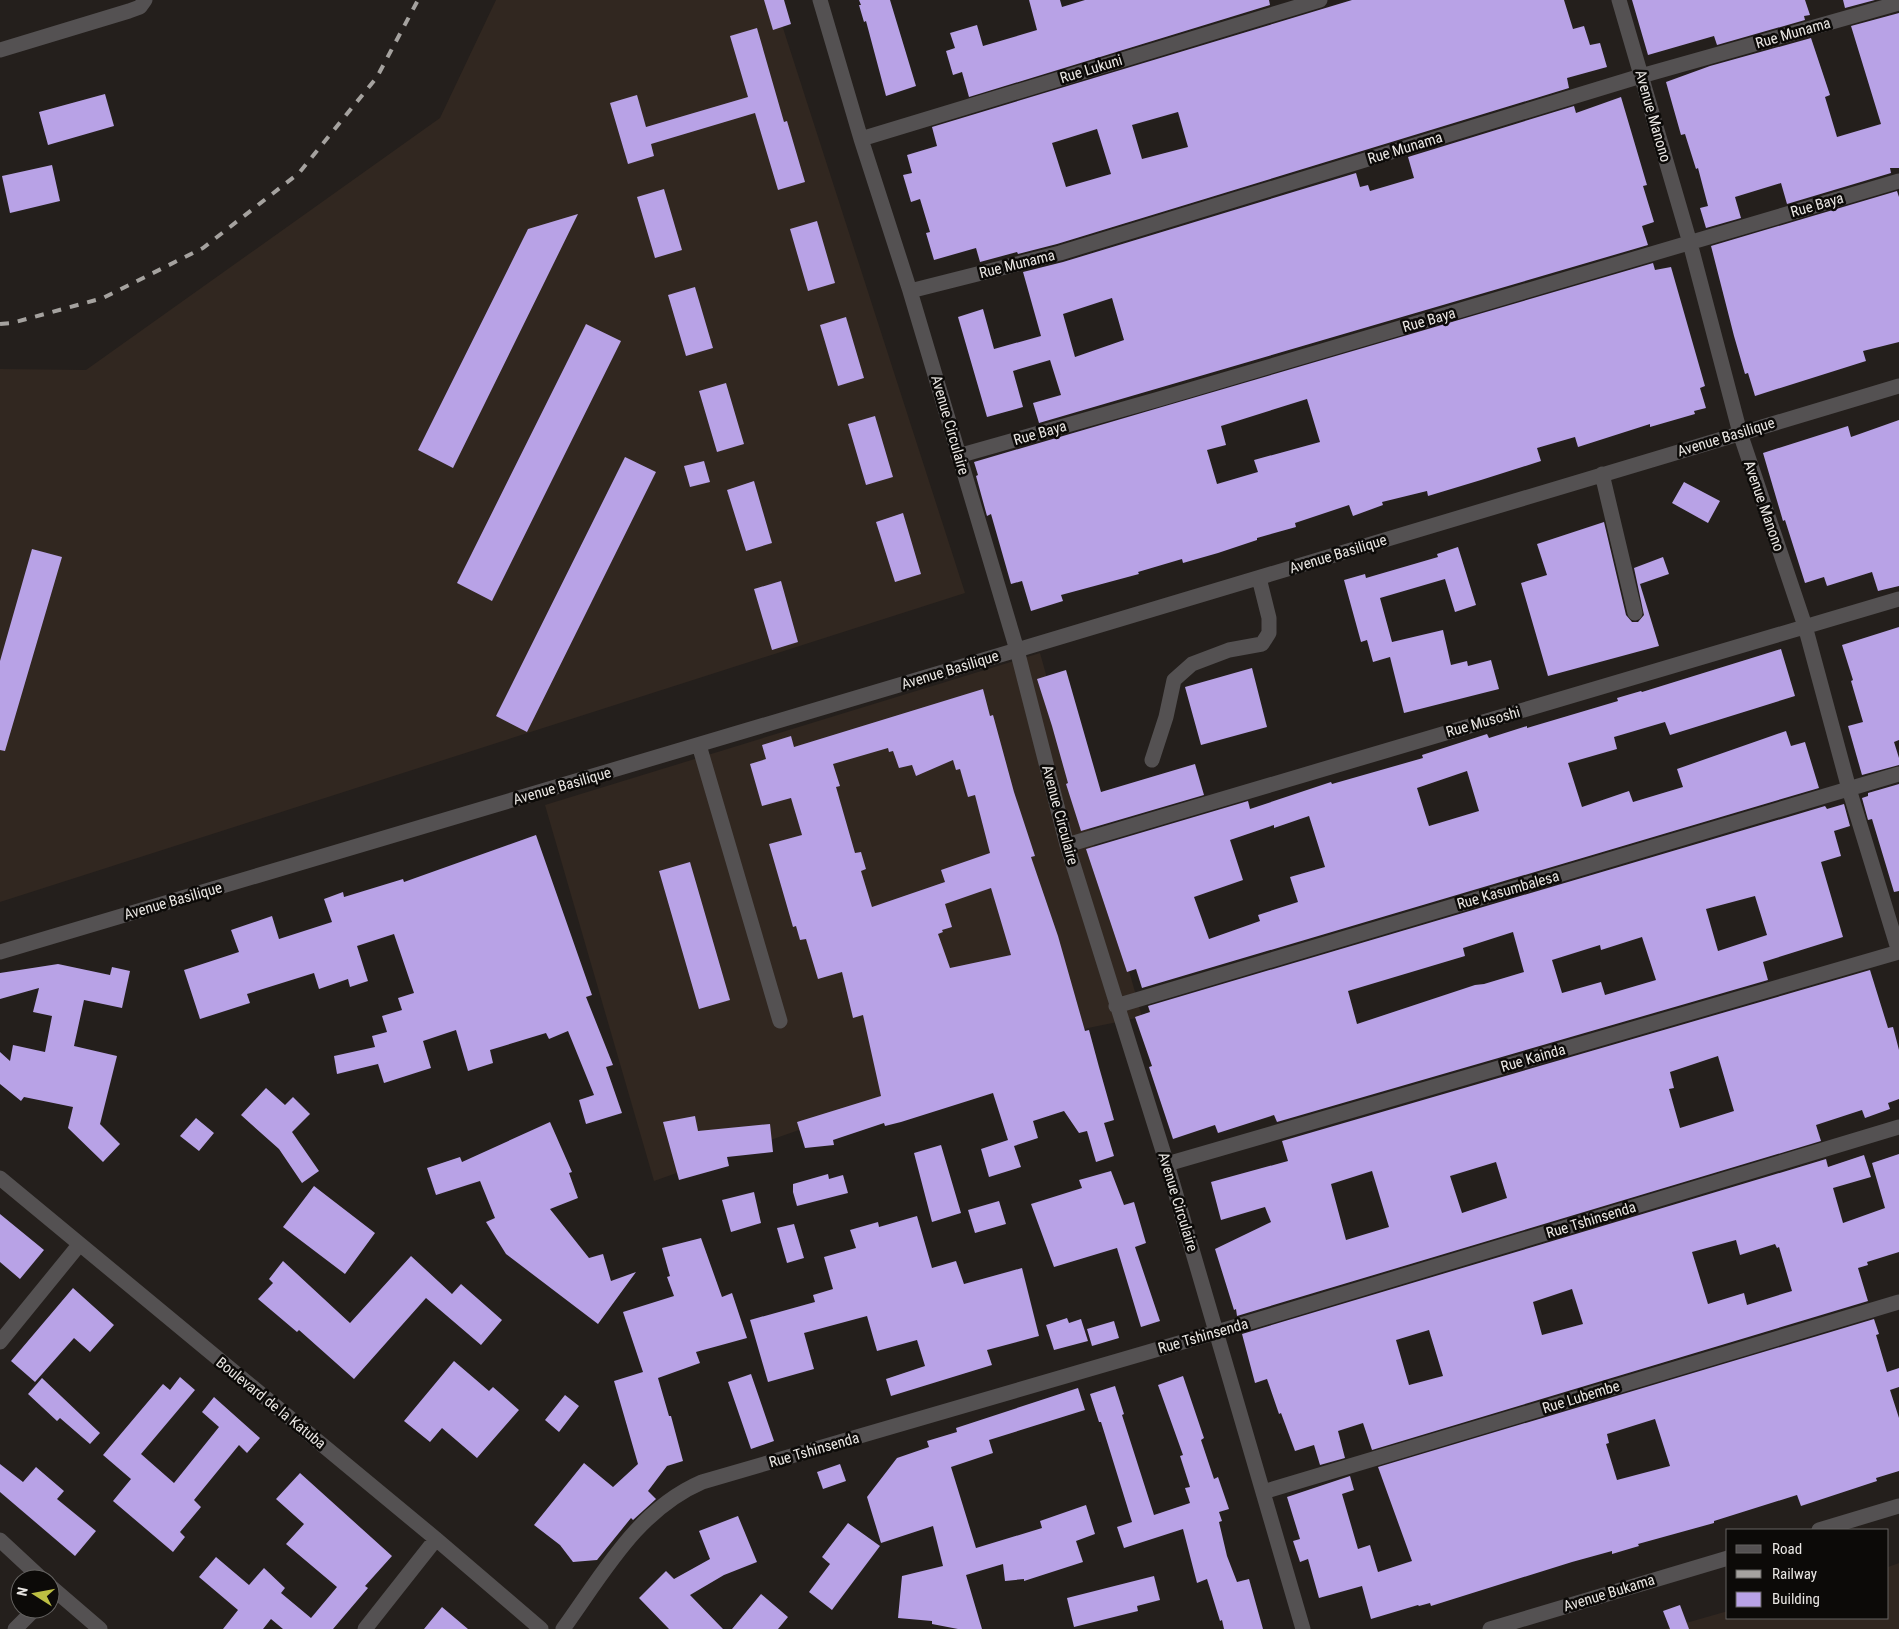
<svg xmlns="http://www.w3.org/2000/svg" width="1899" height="1629" viewBox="0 0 1899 1629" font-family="'Roboto Condensed',sans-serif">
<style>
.built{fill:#312720}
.building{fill:#b8a2e6;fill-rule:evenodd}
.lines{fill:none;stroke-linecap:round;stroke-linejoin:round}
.minor{stroke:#545152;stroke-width:15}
.rail{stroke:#a5a29f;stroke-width:4;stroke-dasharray:9 9;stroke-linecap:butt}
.labels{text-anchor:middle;stroke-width:5;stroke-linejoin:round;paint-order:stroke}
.street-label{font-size:15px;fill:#e9e6e3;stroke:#0c0a08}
</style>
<rect width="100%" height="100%" fill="#241f1c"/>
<path class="built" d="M496,0h278l191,593 -965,309v-533l86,1 354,-252z
M1040,653l102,364 -54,11 -434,153 -109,-376z
M1899,1563v66h-234l63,-18v7h160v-51z"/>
<path class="building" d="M764,0h20l7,24 -18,6z
M859,0h31l26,86 -30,10 -20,-75 -2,1 -5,-17h2z
M1029,0h31l2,7 23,-7h184l1,5 -301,92 -7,-25 -9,3 -7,-24 9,-3 -5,-15 27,-8 6,21 54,-16z
M1352,0h212l9,29 11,-3 6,19 10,-2 7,24 -40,11 2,10 -512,156 -39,10 -1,-2 -37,10 -4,-14 -42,12 -8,-27 4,-1 -10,-33 -9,3 -8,-27 9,-2 -5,-18 30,-9 -5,-19zM1178,112l10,35 -46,12 -10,-34zM1097,129l14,45 -45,13 -14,-44z
M1632,0h173l5,15 -6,1 1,4 -88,25 -3,-9 -66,19z
M1843,0h32l-30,8z
M1899,13v155h-9l1,5 -104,31 -6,-21 -46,14 6,21 -35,10 -6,-20 8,-2 -10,-38 -2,1 -11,-35 -4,1 -15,-53 44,-16 101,-28 19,57 -5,2 12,40 44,-13 -30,-98z
M757,28l27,94 3,-1 18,61 -27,8 -23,-77 -104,31 3,12 -26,8 -18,-61 27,-8 9,32 102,-30 -18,-61z
M105,94l9,32 -66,19 -9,-33z
M1621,97l26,88 -4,1 11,36 -12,4 6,19 -609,178 -6,-20 28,-8 -11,-35 -37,11 10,36 -36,10 -29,-100 25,-8 11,40 47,-13 -18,-64 40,-10 293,-89 4,14 8,-2 2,6 17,-5 27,-8 -6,-21 166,-51 2,7zM1112,298l12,42 -49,17 -12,-43z
M52,165l8,36 -50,12 -8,-37z
M664,189l18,61 -27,8 -18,-61z
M1897,191l2,6v145l-36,9 3,10 -111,35 -7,-23 -3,1 -11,-38 -23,-90z
M578,214l-125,254 -35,-18 110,-221z
M817,221l18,62 -27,8 -18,-62z
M1653,263l2,7 16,-3 34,119 -5,2 6,20 -12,3 1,3 -45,13v-3l-72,23 -3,-10 -38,11 4,13 -60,19 -53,16 -1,-5 -45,11 1,3 -30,11 -4,-11 -54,18 1,4 -39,11v2l-39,13 -35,10 -1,-4 -44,13 1,2 -78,21 2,6 -32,10 -9,-30 -11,3 -20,-70 -4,2 -11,-40 2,-1 -4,-13zM1307,399l13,43 -66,18 4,12 -41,12 -10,-34 19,-5 -5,-19z
M695,287l18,61 -27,8 -18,-61z
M846,317l18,61 -26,8 -18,-61z
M586,324l35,17 -129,260 -35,-18z
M726,383l18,61 -27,8 -18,-61z
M875,416l18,61 -27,8 -18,-61z
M1899,420v166l-21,5 -6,-19 -45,14 -3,-9 -19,6 -20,-63 -2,1 -20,-68 85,-27 3,11z
M625,457l31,15 -129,260 -31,-16z
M704,461l6,21 -20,5 -6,-21z
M754,481l18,62 -26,8 -19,-61z
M1684,482l36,19 -12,22 -36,-20z
M903,513l18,61 -26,8 -19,-60z
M1604,522l22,93 6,7h6l6,-7 -10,-47 29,-11 6,17 -29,10 19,62 -111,30 -27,-93 26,-8 -10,-31z
M1458,547l18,58 -21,7 -10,-33 -65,19 12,44 51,-12 8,35 16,-4 1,5 23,-6 8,29 -95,24 -14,-56 -17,5 -6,-22 -6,2 -17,-62 21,-6 1,4 72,-21 -1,-3z
M32,549l30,8 -57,194 -5,-1v-89z
M781,581l17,61 -26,8 -18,-61z
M1899,627v113l-5,2 5,16v7l-37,10 -14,-49 15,-4 -12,-41 2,-1 -11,-35z
M1781,649l14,47 -125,39 -5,-13 -51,15 3,12 -49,14 14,44 47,-16 4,11 50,-15 -6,-18 109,-38 5,15 14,-4 14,46 -677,200 -6,-19 -9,3 -41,-123 162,-48 2,8 81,-27 1,2 91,-26 -1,-3 65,-21 2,4 38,-12v2l91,-27 -1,-3 24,-7 1,1zM1467,771l12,40 -50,15 -12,-38zM1309,816l16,51 -35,10 8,25 -40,13 2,6 -51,18 -15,-42 49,-17 -13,-40 44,-15v3z
M1252,668l15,59 -66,18 -16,-58z
M1066,670l35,122 94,-28 9,31 -123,36 -15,-47 2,-1 -16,-57 -15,-47z
M983,689l7,27 3,-1 21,77 21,64 -4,1 27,79 27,95 4,-1 10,37 15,53 -10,3 10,33 -18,6 -9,-31 -8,2 -15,-22 -31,10 5,17 -24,8 7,21 -32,10 -8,-28 27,-9 -15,-47 -92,29 -16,4 -1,-3 -51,17 1,5 -29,3 -8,-26 84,-26 -18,-81 -10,3 -11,-46 -24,7 -12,-40 -6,1 -4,-14 -3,1 -24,-83 33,-9 -11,-37 -29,8 -12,-42 16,-5 -4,-14 29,-9 3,11zM888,748l1,4 4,-1 6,17 13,-3 4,11 37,-16 3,10 4,-1 8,28 7,-2 15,58 -49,17 4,12 -73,25 -11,-36 5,-2 -5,-17 -6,1 -19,-66 4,-1 -7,-22zM991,888l20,67 -61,13 -12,-34 5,-2 -1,-2 10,-3 -7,-23z
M1899,784v107l-5,1 -22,-73 -4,1 -6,-22 6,-2v-3z
M1844,804l6,22 -16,5 7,25 -20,6 22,75 -80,25 5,18 -491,142 -3,-7 -56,18 -3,-8 -42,14 -24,-72 3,-1 -17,-49 15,-5 -2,-6 677,-200 2,3zM1755,896l12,39 -49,16 -12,-42zM1513,932l11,40 -40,12 -9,1 -118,39 -9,-33 117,-35 -2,-8zM1642,937l14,43 -51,15 -4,-13 -39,11 -10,-33 48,-15 1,5z
M536,835l56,160 -6,2 27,68 -7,2 16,46 -36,11 -7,-24 15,-5 -26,-64 -19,8 -3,-6 -56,17 3,13 -25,8 -12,-41 -33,11 8,27 -47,15 -6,-19 -41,10 -3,-18 41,-9 -3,-11 15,-4 -5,-16 20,-6 -4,-12 16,-5 -20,-59 -37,12 11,35 -18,6 -2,-8 -29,10 -5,-16 -67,21 3,9 -50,16 -16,-49 55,-18 -8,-22 41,-14 7,23 53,-17 -8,-23 19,-7 1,5 59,-18 1,3z
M690,862l40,138 -31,9 -40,-138z
M58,964l52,11 2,-8 18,4 -8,37 -38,-8 -10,46 43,10 -17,68 20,20 -17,18 -35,-34 5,-21 -49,-10 -3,4 -21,-17v-32l10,9 3,-16 32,7 7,-36 -19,-4 6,-24 -39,11v-26z
M1870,970l18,58 5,-1 6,23v49l-11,4 2,6 -25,9 -3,-8 -46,15 5,16 -584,175 -1,-7 -2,1 -19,-61 56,-27 -6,-15 -44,13 -10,-38 77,-21 -6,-20zM1718,1056l16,55 -54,17 -11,-39 5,-1 -4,-16zM1496,1162l11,36 -45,15 -12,-37zM1372,1171l17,56 -43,13 -15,-56z
M266,1088l19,17 8,-8 17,17 -18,18 27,39 -17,12 -23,-34 -38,-34z
M695,1116l3,15 72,-7 3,28 -46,5 2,9 -50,14 -16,-58z
M196,1118l18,15 -15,18 -19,-15z
M550,1122l22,50 -3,1 9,25 -28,11 39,49 14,-4 8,27 25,-9 -38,52 -92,-70 -20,-32 9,-4 -15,-37 -44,14 -9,-27 33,-11 2,5z
M941,1145l20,68 -29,9 -18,-69z
M1899,1154v98l-32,10 1,3 -10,3 10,33 -496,149 -9,-27 -25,8 7,27 -25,7 -6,-20 -19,6 -14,-38 -2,1 -12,-35 -12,4 -13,-49 584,-175 2,8 36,-12 7,22 -38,11 10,35 42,-15 -13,-45zM1736,1240l4,15 35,-11 2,4 2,-1 13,44 -45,14 -3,-12 -36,11 -16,-52zM1572,1289l11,35 -41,11 -9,-33zM1429,1330l14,46 -34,9 -13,-45z
M1111,1171l13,34 10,-3 12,41 -11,4 25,74 -19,6 -24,-79 -63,19 -23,-63 51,-16 -3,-8z
M828,1174l1,5 14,-4 5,18 -51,13 -4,-14v-8z
M314,1186l61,47 -30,41 -62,-47z
M754,1192l7,31 -30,9 -9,-32z
M999,1201l7,23 -31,9 -7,-23z
M0,1214l44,36 -24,29 -20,-17z
M917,1216l15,52 24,-7 8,23 58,-16 17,68 -52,14 5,15 -101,31 -5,-17 39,-13 -8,-26 -40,11 -10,-35 -63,17 10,36 -46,13 -18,-62 65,-18 -2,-7 20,-6 -9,-32 32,-9 -6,-18 28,-8 1,5z
M794,1224l10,34 -17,5 -10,-35z
M701,1238l21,59 10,-4 15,45 -51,14 4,11 -42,15 11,38h2l12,45 -16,5 -19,25 8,8 -23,21 -2,-2 -34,42 -24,2 -13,-17 -26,-20 50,-62 29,24 25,-23 -24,-83 29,-9 -20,-60 51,-16 -7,-19 3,-1 -8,-28z
M411,1256l41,38 9,-10 41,36 -21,25 -55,-47 -72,81 -55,-49 -2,2 -39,-33 15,-16 -4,-4 14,-18 67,62z
M73,1288l41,37 -24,27 -16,-14 -39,44 -24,-21z
M1067,1318l2,5 12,-4 7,22 -34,9 -8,-25z
M1874,1319l5,15 -3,1 11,37 12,-4v19l-9,3 9,28v53l-23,7 1,3 -76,25 -4,-11 -83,26v2l-76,21 1,2 -27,8v-3l-40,11 -141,44 -1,-3 -11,3 -1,-1 -47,14 -9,-33 -43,12 -11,-39 -8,3 -7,-21 7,-2 -13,-42 63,-21 4,14 -12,4 16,55 12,-4 8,27 34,-11 -34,-94zM1655,1419l15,47 -53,14 -11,-36 3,-1 -2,-9z
M1114,1321l5,17 -27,8 -5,-17z
M454,1361l35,30 4,-4 26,23 -42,48 -35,-30 -12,14 -26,-21z
M751,1374l23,67 -23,8 -23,-67z
M1183,1376l21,62 -3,2 13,39 4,-2 11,32 -10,3 3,9 -3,1 8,34 10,26 12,-3 14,50h-39l-2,-9 -2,1 -13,-42 -10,4 -14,-54 -59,19 -7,-21 15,-5 -31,-100h-2l-9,-28 25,-8 9,28 -2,1 32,100 36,-12 -5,-15 5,-1 -10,-31 3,-1 -25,-70z
M180,1377l15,13 -54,64 33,29 45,-56 -17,-15 12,-15 46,41 -13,15 -8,-8 -45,55 7,7 -21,25 5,5 -12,15 -60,-51 18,-22 -28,-24 60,-71 7,6z
M42,1378l58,55 -10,11 -30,-26 -3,3 -29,-27z
M1078,1388l7,22 -96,30 4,13 -42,14 25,81 66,-20 -2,-7 46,-16 9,29 -19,7 7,21 -59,19v-2l-19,2 -2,-17 -37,11 16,54h-24l-26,-5v-3l-34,-3 4,-42 41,-10 -10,-40 -52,17 -14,-46 30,-39 32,-11 -2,-6 30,-9 -1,-4z
M565,1395l14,11 -20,26 -14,-12z
M0,1464l23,18 13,-15 28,24 -7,8 39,32 -21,25 -75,-64z
M840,1464l6,17 -23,8 -6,-17z
M300,1473l92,83 -27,30 3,2 -35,41h-50l-12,-10 -8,10h-40l15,-19 -39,-33 17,-20 33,28 15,-17 21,20 -4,5 30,25 26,-31 -51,-43 18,-20 -28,-25z
M738,1516l19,46 -33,13 -34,20 33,34h-54l-30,-31 27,-27 8,8 36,-20 -11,-28z
M848,1523l32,23 -48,64 -23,-18 21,-28 -8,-7z
M1154,1576l6,24 -23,6 1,5 -64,16 -7,-29z
M761,1594l27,23 -10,12h-46z
M1680,1605l9,24h-19l-7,-18z
M442,1607l26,22h-44z"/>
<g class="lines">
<path class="minor" d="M820,0l41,139 49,152 107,359 50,195 100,319 136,465
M1619,0l71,243 50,190 65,193 44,163 50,163
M0,50l129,-39 11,-4 5,-7
M861,139l459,-139
M910,291l150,-38 581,-177 258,-73
M958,456l201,-57 740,-218
M1602,474l33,139
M699,745l81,276
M1152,760l14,-43 8,-37 18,-16 37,-14 33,-6 7,-11v-15l-10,-40
M1067,845l832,-246
M0,952l1017,-302 882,-264
M1116,1006l783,-232
M1167,1164l732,-212
M0,1178l436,361 105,90
M0,1342l79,-97
M1263,1492l636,-190
M1819,1530l80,-24
M0,1540l42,39
M50,1586l50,43
M15,1629l20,-20
M365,1629l71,-90
M563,1629c40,-55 74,-119 139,-147l515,-150 682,-205
M1490,1629l238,-71"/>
<path class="rail" d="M0,324l12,-1 91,-25 100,-50 96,-75 78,-96 41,-77"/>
</g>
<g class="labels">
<g class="street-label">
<text transform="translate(1793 33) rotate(-16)" y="5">Rue Munama</text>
<text transform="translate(1091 69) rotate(-17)" y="5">Rue Lukuni</text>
<text transform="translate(1653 116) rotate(74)" y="5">Avenue Manono</text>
<text transform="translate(1405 148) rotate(-17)" y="5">Rue Munama</text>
<text transform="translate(1817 205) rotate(-16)" y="5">Rue Baya</text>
<text transform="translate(1017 264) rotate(-14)" y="5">Rue Munama</text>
<text transform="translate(1429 320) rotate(-16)" y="5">Rue Baya</text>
<text transform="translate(950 425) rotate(74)" y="5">Avenue Circulaire</text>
<text transform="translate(1040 433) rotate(-16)" y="5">Rue Baya</text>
<text transform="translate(1726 437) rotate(-17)" y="5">Avenue Basilique</text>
<text transform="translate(1764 506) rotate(71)" y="5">Avenue Manono</text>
<text transform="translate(1338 554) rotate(-17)" y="5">Avenue Basilique</text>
<text transform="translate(950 670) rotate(-17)" y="5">Avenue Basilique</text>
<text transform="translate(1483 722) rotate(-16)" y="5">Rue Musoshi</text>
<text transform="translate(562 786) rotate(-16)" y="5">Avenue Basilique</text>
<text transform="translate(1060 815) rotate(75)" y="5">Avenue Circulaire</text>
<text transform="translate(1508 890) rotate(-16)" y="5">Rue Kasumbalesa</text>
<text transform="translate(173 901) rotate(-16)" y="5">Avenue Basilique</text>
<text transform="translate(1533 1058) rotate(-16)" y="5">Rue Kainda</text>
<text transform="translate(1178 1202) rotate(73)" y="5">Avenue Circulaire</text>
<text transform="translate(1591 1220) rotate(-17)" y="5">Rue Tshinsenda</text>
<text transform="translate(1203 1336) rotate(-16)" y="5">Rue Tshinsenda</text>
<text transform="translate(1581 1397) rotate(-17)" y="5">Rue Lubembe</text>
<text transform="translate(271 1403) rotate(39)" y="5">Boulevard de la Katuba</text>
<text transform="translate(814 1450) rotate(-16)" y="5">Rue Tshinsenda</text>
<text transform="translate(1609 1593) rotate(-17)" y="5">Avenue Bukama</text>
</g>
</g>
<rect x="1726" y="1529" width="162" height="90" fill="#0c0a08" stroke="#646260"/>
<rect x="1736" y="1545" width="25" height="8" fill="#545152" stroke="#646260"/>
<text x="1772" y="1554" font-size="15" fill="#e9e6e3">Road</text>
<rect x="1736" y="1570" width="25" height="8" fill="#a5a29f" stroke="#646260"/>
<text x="1772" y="1579" font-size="15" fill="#e9e6e3">Railway</text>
<rect x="1736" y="1592" width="25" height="15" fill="#b8a2e6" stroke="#646260"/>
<text x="1772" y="1604" font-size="15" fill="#e9e6e3">Building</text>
<g transform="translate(35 1594) rotate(281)"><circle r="24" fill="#0c0a08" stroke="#646260"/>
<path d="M0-4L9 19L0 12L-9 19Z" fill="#bdbf43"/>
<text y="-8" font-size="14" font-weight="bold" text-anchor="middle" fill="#e9e6e3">N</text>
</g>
</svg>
